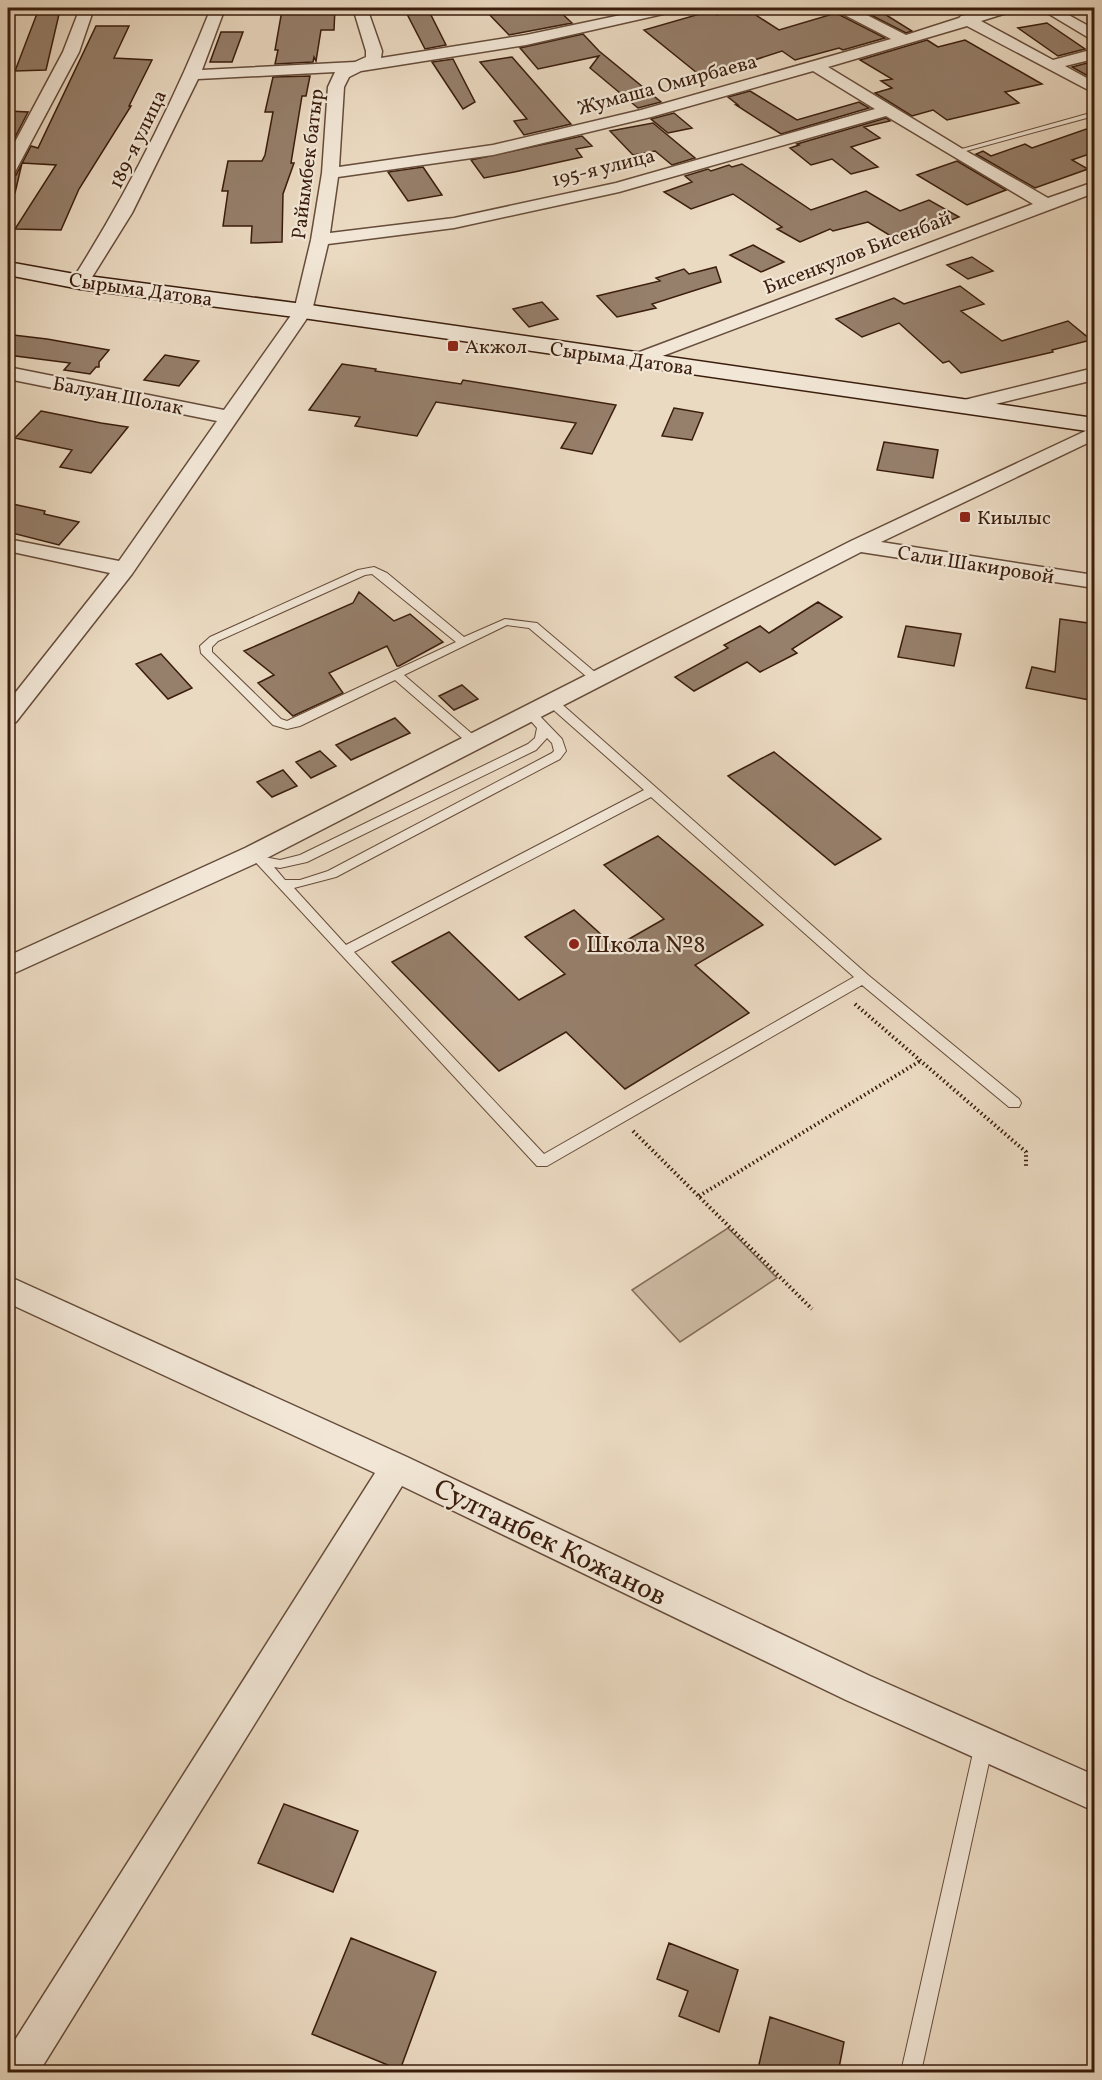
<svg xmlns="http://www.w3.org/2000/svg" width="1102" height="2080" viewBox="0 0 1102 2080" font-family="Vollkorn,serif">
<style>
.green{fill:#cdbaa3;stroke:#846c58;stroke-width:1.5}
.building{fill:#967f6b;stroke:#3a1d0c;stroke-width:1.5}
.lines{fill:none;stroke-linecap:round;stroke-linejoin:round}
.lane-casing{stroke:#664c3a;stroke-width:2}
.street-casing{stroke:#664c3a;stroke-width:3}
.secondary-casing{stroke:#3a1d0c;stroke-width:3}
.path{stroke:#3a1d0c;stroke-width:4;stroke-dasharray:1.5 3;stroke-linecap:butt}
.lane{fill:#f2e7d7;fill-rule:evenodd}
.street{fill:#f2e7d7;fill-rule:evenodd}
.secondary{fill:#f2e7d7;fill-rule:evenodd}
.poi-dot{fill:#8f2418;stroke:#f2e7d7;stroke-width:2}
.labels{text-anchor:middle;stroke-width:4.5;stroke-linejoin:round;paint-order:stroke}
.far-street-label{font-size:20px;fill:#3a1d0c;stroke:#f2e7d7}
.far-poi-label{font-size:20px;fill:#3a1d0c;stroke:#f2e7d7;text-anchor:start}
.poi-label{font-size:24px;fill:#3a1d0c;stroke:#f2e7d7;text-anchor:start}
.near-street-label{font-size:28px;fill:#3a1d0c;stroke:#f2e7d7}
</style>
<rect width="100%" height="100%" fill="#ebdac2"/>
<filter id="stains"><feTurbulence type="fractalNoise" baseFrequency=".00333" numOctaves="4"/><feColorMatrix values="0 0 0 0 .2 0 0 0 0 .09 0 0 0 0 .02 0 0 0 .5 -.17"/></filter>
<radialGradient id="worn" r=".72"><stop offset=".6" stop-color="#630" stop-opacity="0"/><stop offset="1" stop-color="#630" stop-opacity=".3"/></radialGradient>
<path class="green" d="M728,1228l49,50 -97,64 -48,-52z"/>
<path class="building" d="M312,8h23l-1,22h-13l-5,31 -2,-4 -1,5 -38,2 3,-14h-3l7,-40 30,1z
M514,8h42l16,15 -63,12 -22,-23z
M745,8l34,22 57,-17 49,25 -42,12 -4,-2 -44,12 -13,-9 -80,26 -58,-47 66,-19 7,4z
M857,8h18l37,23 -6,2z
M428,9l18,36 -21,4 -19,-37z
M60,10l-14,60 -31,1 23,-60z
M1047,23l38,26 -27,7 -40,-28z
M96,26h33l-15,32 38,2 -23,46h2l-52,83 -18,41 -46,-1 41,-64 -34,-2 -7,30 -7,-1v-15l8,-2 15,-29 7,2z
M221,32h22l-11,30h-22z
M583,34l16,17 62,51 -23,6 -48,-40 9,-12 -61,13 -18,-21z
M927,40l11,7 27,-7 77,44 -37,8 14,11 -72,17 -14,-10 -21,6 -37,-23 17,-5 -11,-7 11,-2 -32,-19z
M512,57l49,56 10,11 -47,11 -10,-14 13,-2 -47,-57z
M453,59l22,43 -12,7 -31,-47z
M1095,61v19l-23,-13z
M310,76l-4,20h-4l-11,67h3l-11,31 -1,48 -31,1 1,-17h-29l5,-35h-6l6,-30h34l3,-6 8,-43h-8l8,-35z
M750,91l47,29 62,-18 10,6 -88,26 -45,-29h2l-10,-8z
M8,111l20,1 -20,39z
M674,113l18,15 -24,5 -17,-14z
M886,118l4,3 -26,6 16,11 -29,9 27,20 -27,7 -19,-15 -21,6 -21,-17 9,-3 -2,-1z
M653,123l42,35 -23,7 -17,-14 -22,4 -23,-24z
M1095,126v26l-23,8 16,9 -53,19 -59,-34 7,-3 8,5 34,-12 7,4z
M582,136l10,10 -16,3 6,8 -63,14 -35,7 -13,-18z
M957,161l49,29 -39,15 -50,-30z
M742,164l69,46 55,-19 34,20 29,-11 30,17 -60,24 -31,-19 -35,9 -3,-2 -30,13 -23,-13 5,-2 -49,-33 -42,15 -27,-17 28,-10 -7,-6 23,-7 3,2 18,-6 3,2z
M423,167l19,28 -34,6 -20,-29z
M753,245l31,17 -23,10 -31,-17z
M972,257l21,14 -25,8 -21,-14z
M716,267l5,15 -69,22 4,4 -39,9 -20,-21 63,-15 -4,-3 28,-9 5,5z
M960,286l24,18 -23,7 41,30 66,-20 23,19 -39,10 1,2 -92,21 -12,-12 -6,2 -44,-40 -37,14 -26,-18 58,-21 10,6z
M542,302l16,17 -29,8 -16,-18z
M13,335l34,4 62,11 -10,12v5h-3l-6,7 -26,-4 6,-7 -62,-8v-13z
M165,355l34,6 -20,25 -35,-6z
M342,364l34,5 -1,2 86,13 2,-4 153,25 -24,49 -31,-6 15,-25 -140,-21 -19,34 -62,-10 5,-9 -51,-7z
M674,408l29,5 -11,27 -30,-4z
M41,411l60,12 27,4 -37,46 -31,-6 12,-17 -57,-12z
M884,442l54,8 -5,28 -56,-8z
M8,503l37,8 -1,3 35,8 -20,23 -51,-13z
M359,592l35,29 16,-7 33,28 -44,24h-2l-10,-20 -58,27 14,20 -50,23 -35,-33 16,-8 -30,-24 109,-48z
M818,602l24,15 -50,32 5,4 -37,19 -13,-10 -53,29 -19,-14 53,-29 -4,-3 36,-19 9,7z
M1060,619l35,5 -4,55h4v22l-69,-13 6,-21 23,5z
M906,626l55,8 -7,32 -56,-9z
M161,654l31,34 -24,11 -32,-35z
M462,685l16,14 -24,11 -15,-14z
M395,718l15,15 -59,27 -15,-15z
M320,751l16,15 -25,12 -15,-16z
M774,752l107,87 -46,26 -107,-89z
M283,770l14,16 -25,11 -15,-15z
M658,836l105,89 -68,40 54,48 -124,76 -59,-57 -67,39 -107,-109 57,-30 70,68 46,-26 -40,-37 49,-27 41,37 49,-28 -60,-54z
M284,1804l74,27 -25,61 -75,-29z
M351,1938l85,34 -36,98 -88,-36z
M669,1943l69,27 -19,62 -40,-16 9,-25 -31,-12z
M770,2017l74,25 -6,31h-81z"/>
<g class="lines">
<g class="lane-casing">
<path id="lane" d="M1094,112v4l-139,38 -4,-2z
M374,567l13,6 77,64 41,-18 32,4 66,56 -2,3h-8l-64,-54 -22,-3 -103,50 74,64 2,3 -6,4 -4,-1 -75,-65 -95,46 -13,3 -14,-4 -72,-72 -1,-7 10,-9 148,-67zM372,574l84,68 -169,79 -6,-2 -69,-67v-5l6,-6 147,-66z
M552,698l4,1 312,276 151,124 2,4 -2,4h-10l-147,-122 -315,181h-10l-289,-312 6,-4 10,7 16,3 20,-5 228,-111 7,-6 2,-10 -13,-15 2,-3h8l28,29 4,12 -6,8 -224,118 -42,11 52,57 298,-155 -96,-85 -2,-3zM547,738l5,5 2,8 -2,2 -224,118 -28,9h-15l-11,-13 6,1 27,-6 229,-112zM651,797l203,180 -310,177 -190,-202z
M984,1735l6,3 3,6 -72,328h-20l74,-328 3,-6z"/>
</g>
<g class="street-casing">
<path id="street" d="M80,8h14l-15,44 -63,118 -2,4 -6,1v-20l55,-103z
M211,8h14l-23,62 153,-8 11,-5v-6l-13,-43h14l15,43 -1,7 145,-23 128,-27h25l-7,4 -146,33 -165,26 -12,6 -5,10 -5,80 154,-22 148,-35 250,-71 -54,-28 -2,-3h18l53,27 53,-17 2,-2 33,-8h21l-2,3 -32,10 72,39 41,-11v10l-29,7 29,16v11l-127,-67 -139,41 133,81 87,50 46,-16v11l-458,173 -7,-2 -3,-4 3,-4 404,-152 -147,-88 -267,76 -165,36 -126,16 -16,67 -180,263 -116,148 -8,2v-22l102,-129 -102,-22v-12l111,22 98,-140 -209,-42v-12l216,43 70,-99 17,-71 11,-67 6,-86 7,-15 -137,7 -66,134 -43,69 -3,4h-12l-3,-4c55,-87 102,-178 140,-274zM813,71l62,38 -259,74 -162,35 -124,15 8,-56 155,-22 158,-38z
M1039,8h17l38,21v10l-5,-1z
M1094,368v12l-131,32 -7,-2 -3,-4 3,-4z
M1094,427v13l-213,102 213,33v13l-233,-36 -598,308 -255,116v-20l237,-108 606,-307z
M8,1276l399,181 463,219 224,99v36l-248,-111 -444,-214 -363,586h-31v-21l367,-578 -367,-170z"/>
</g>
<g class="secondary-casing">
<path id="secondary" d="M8,262l72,13 223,29 791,114v14l-791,-114 -223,-29 -72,-14z"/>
</g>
<path class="path" d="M855,1004l171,148v16
M633,1131l179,178
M699,1196l221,-135"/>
<use href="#lane" class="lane"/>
<use href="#street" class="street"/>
<use href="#secondary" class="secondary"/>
</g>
<g class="poi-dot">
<rect x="447" y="340" width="12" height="12" rx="3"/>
<rect x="959" y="511" width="12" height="12" rx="3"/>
<circle cx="574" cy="944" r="6"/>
</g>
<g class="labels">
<g class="far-street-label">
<text transform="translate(667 84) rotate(-15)" y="7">Жумаша Омирбаева</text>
<text transform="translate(137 139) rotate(-64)" y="7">189-я улица</text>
<text transform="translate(307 164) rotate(-83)" y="7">Райымбек батыр</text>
<text transform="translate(603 167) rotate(-14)" y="7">195-я улица</text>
<text transform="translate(857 252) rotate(-21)" y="7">Бисенкулов Бисенбай</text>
<text transform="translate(141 289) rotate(8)" y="7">Сырыма Датова</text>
<text transform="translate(622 358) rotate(8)" y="7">Сырыма Датова</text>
<text transform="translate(118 395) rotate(11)" y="7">Балуан Шолак</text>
<text transform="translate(976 564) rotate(9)" y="7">Сали Шакировой</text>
</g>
<g class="far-poi-label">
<text x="465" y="353">Акжол</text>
<text x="977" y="524">Киылыс</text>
</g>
<g class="poi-label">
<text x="586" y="952">Школа №8</text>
</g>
<g class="near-street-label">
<text transform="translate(551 1541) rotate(26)" y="10">Султанбек Кожанов</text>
</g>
</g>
<rect width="1102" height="2080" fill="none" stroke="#ebdac2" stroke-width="30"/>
<rect x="9" y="9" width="1084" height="2062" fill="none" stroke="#3a1d0c" stroke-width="3"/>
<rect x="15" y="15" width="1072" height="2050" fill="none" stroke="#3a1d0c" stroke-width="1.5"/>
<rect width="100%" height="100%" filter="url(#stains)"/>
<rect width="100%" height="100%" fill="url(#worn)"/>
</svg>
